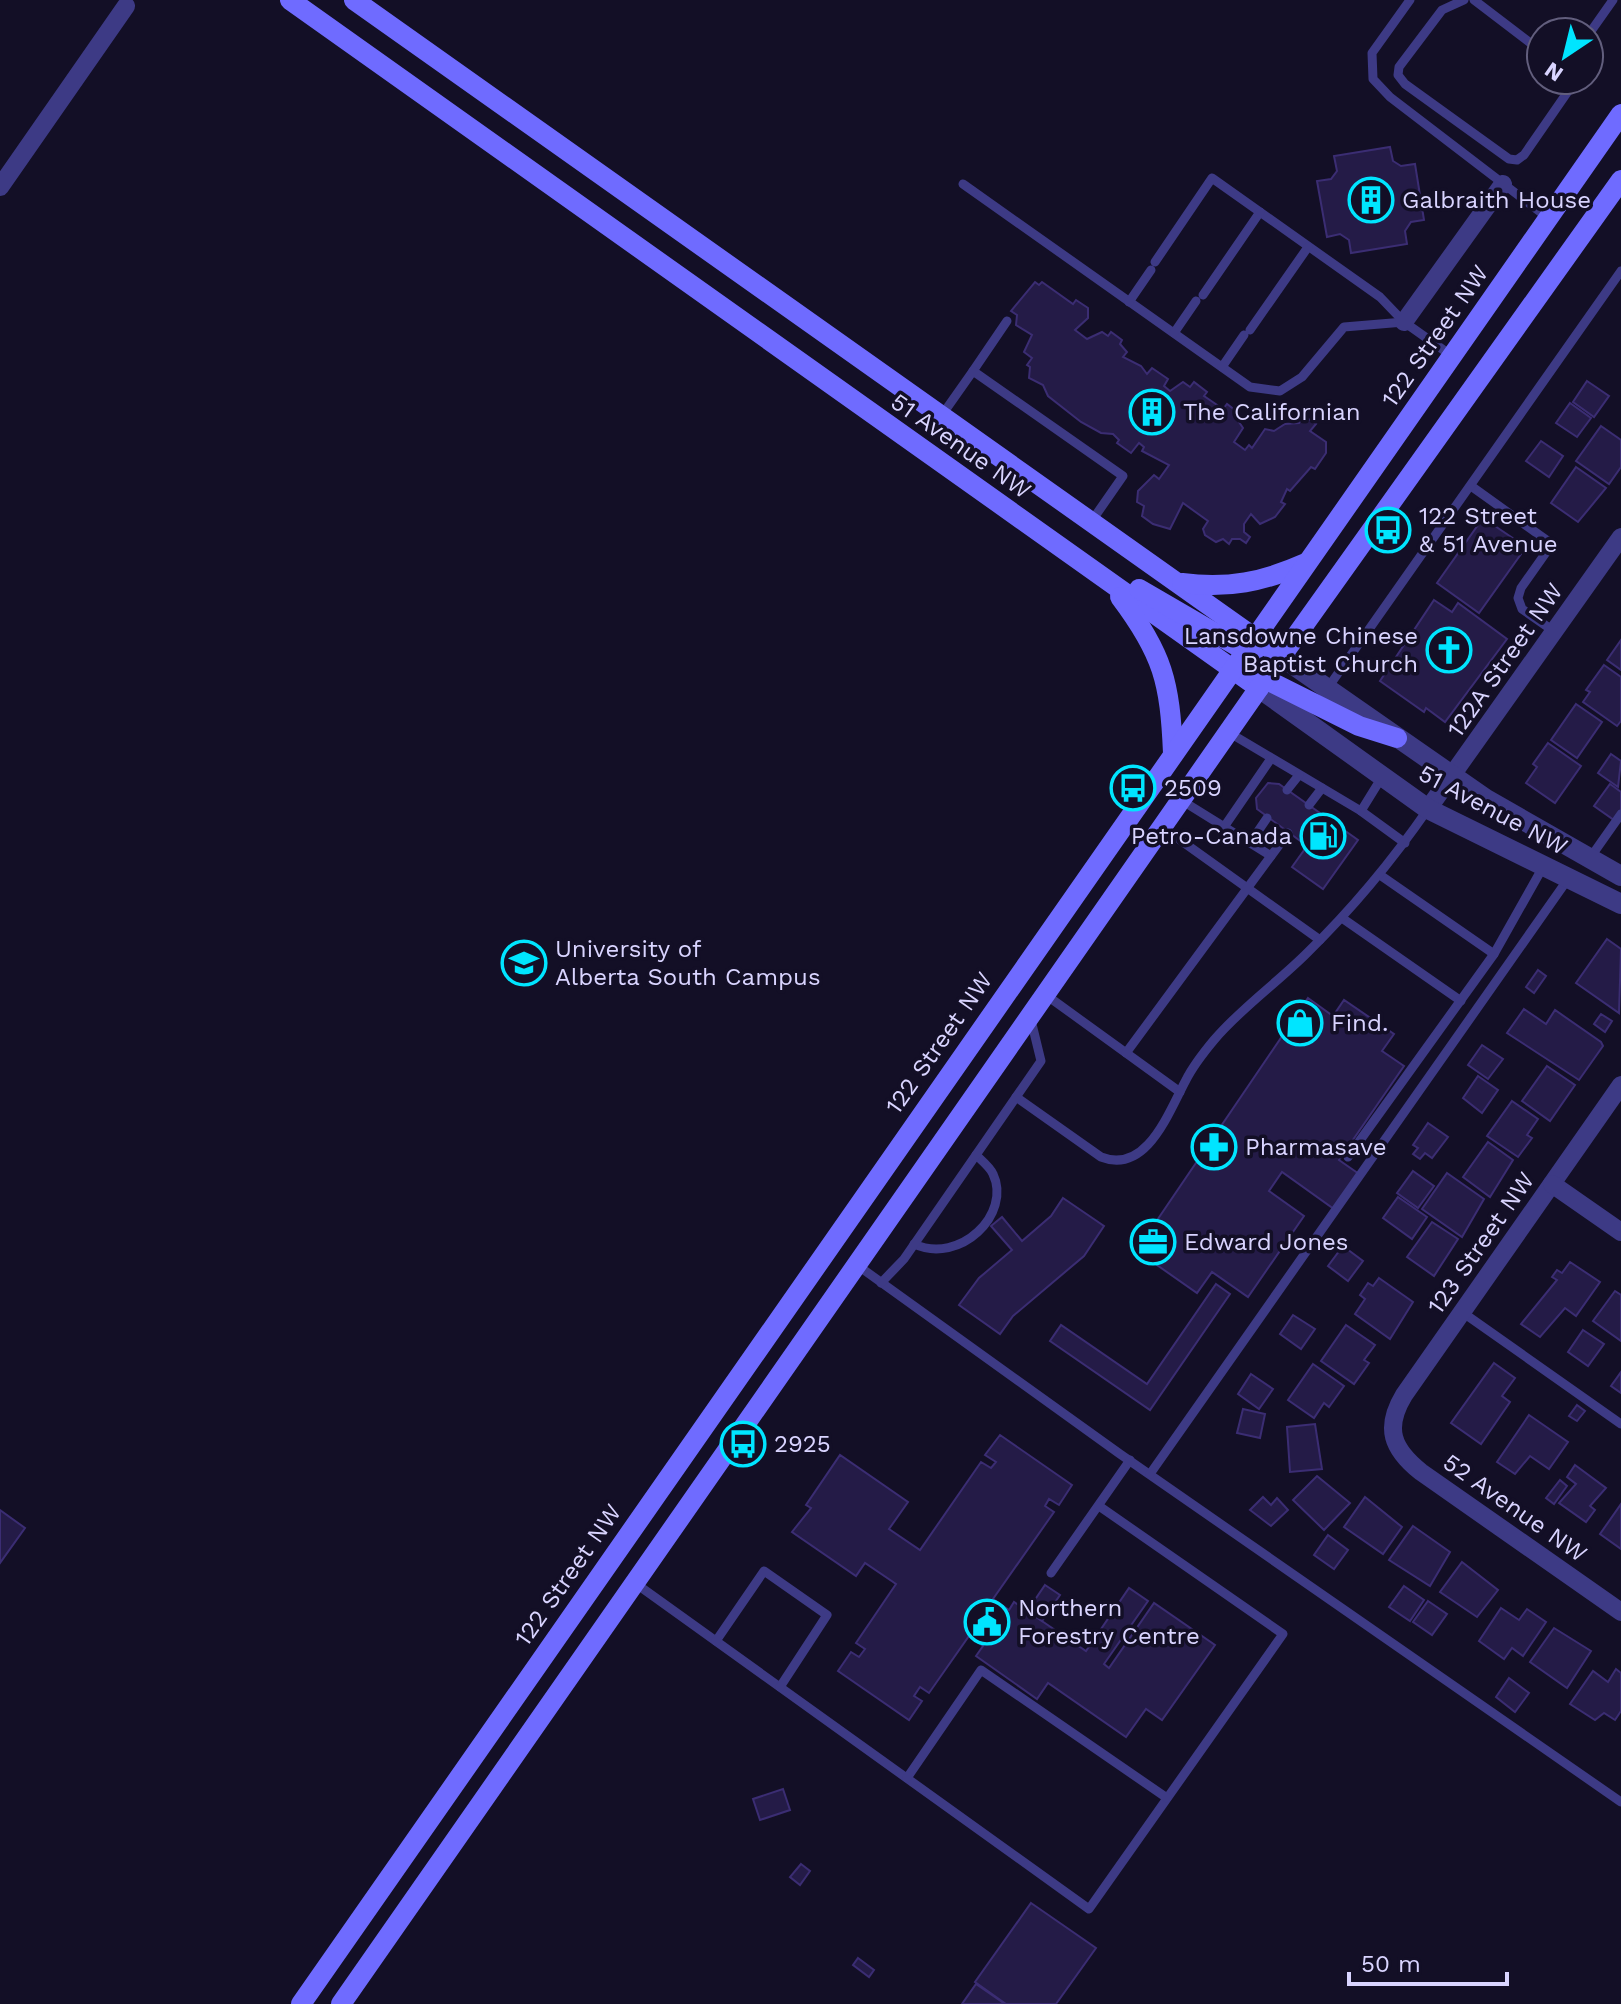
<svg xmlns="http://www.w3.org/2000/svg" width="1621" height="2004" font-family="'Work Sans',sans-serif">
<rect width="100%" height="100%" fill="#130f26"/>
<g fill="#241b47" stroke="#3b2d73" stroke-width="2">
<path d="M1390,147l3,14 8,5 14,-2 9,56 -13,2 -6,9 2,13 -56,9 -2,-13 -9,-6 -13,3 -10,-56 14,-2 6,-8 -3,-15z"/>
<path d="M1035,282l4,3 3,-3 31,22 3,-4 12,8v10l-13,12 12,9 15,-7 6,4 3,-4 11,8 -2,4 7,8 -4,5 18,9 6,8 5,-6 16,11 -4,7 6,5 13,-9 7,5 4,-5 13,10 -3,4 19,13 4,-5 13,10 -3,5 6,9 -9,14 11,8 4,-5 3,3 13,-19 9,2 11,-7 14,-1 5,-7 12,8 -6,7 16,11v11l-11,16 -4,-2 -21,24 -3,-2 -6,13 4,2 -10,13 -15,7 -9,-10 -7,10v8l6,5 -4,6 -6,-4h-8l-3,5 -6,-5 -7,3 -11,-7 -2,-6 5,-8 -25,-18 -13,26 -17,-5 -11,-8 2,-10 -7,-4 1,-11 16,-16 5,4 10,-14 -27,-14 2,-4 -5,-4 -8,10 -14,-10 2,-3 -6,-6 -12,-1 -20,-11 -33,-26 -5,-11 -14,-7 1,-11 -3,-2 5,-7 -8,-6 8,-17 -16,-10 1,-10 -6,-4z"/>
<path d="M1587,381l22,15 -15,21 -21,-15z"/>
<path d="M1570,403l21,15 -14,19 -21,-14z"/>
<path d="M1601,426l20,14v27l-12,17 -33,-23z"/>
<path d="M1541,441l22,15 -14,21 -23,-16z"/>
<path d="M1576,467l30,21 -28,34 -27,-19z"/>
<path d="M1483,518l43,29 -47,66 -42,-30z"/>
<path d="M1434,600l18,12 6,-9 49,36 -62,83 -19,-14 -2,4 -44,-31z"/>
<path d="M1621,640v30l-14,-10z"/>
<path d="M1604,665l17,12v44l-4,5 -34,-24 7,-10 -4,-2z"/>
<path d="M1576,704l26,18 -25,36 -26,-18z"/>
<path d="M1548,743l33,23 -26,37 -29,-20 11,-16 -4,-3z"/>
<path d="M1611,754l10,7 -3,26 -20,-14z"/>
<path d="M1268,783l11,1 79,56 -35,49 -31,-22 15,-21 -50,-37 -1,-11z"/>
<path d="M1610,784l11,8v18l-7,10 -20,-14z"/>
<path d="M1607,939l14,10 -2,64 -43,-30z"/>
<path d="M1538,970l8,6 -12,17 -8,-6z"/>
<path d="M1308,998l25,18 11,-16 50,34 -12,17 22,15 -65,94 20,14 -25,35 -52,-37 -13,19 35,25 -56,81 -36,-25 -15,21 -53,-37 8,-13 -7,-5z"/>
<path d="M1524,1009l22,15 9,-14 46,32 2,4 -24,34 -72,-47z"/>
<path d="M1601,1014l11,7 -7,11 -11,-8z"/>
<path d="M1482,1045l21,14 -15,20 -20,-14z"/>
<path d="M1547,1066l28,19 -25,36 -28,-20z"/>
<path d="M1478,1076l20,14 -16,23 -19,-15z"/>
<path d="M1512,1101l26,18 -11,16 5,3 -14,19 -31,-21z"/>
<path d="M1428,1123l20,14 -16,21 -7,-5 -5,6 -7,-5 5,-6 -5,-3z"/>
<path d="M1488,1142l25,18 -23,37 -27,-20z"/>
<path d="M1413,1171l21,15 -16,22 -21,-15z"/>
<path d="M1447,1173l37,26 -22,38 -40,-28z"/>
<path d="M1398,1197l29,20 -15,22 -29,-21z"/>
<path d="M1063,1198l41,28 -20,30 -71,60 -13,18 -41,-29 20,-27 33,-28 -21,-24 11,-9 20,24 29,-25z"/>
<path d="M1432,1222l26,17 -24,37 -27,-19z"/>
<path d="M1343,1246l20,15 -15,20 -20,-15z"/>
<path d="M1570,1262l30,20 -24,34 -11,-8 -25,29 -19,-13 36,-44 -5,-3 5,-7 5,3z"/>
<path d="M1379,1278l34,24 -23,37 -35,-25 10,-15 -5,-4 8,-12 5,3z"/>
<path d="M1216,1284l14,10 -80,116 -100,-69 11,-16 86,59z"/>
<path d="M1615,1291l6,4v46l-28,-20z"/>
<path d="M1293,1315l22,14 -14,20 -21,-15z"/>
<path d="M1346,1325l29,20 -11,15 5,3 -15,21 -33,-23z"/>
<path d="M1583,1330l21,14 -16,22 -20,-14z"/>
<path d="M1494,1363l21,15 -13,18 8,6 -29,42 -30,-21z"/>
<path d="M1313,1364l31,22 -15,21 -5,-4 -10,15 -26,-18z"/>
<path d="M1621,1372v21l-10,-7z"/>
<path d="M1251,1374l22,15 -14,20 -21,-15z"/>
<path d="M1577,1405l8,6 -8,10 -8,-5z"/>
<path d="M1243,1409l22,5 -5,24 -23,-5z"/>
<path d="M1529,1415l39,27 -19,27 -19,-13 -15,18 -18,-12z"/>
<path d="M1315,1424l7,45 -32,3 -3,-45z"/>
<path d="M1000,1435l72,50 -13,20 -10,-6 -4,7 9,6 -61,87 16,11 5,-8 72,49 43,-63 19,13 -44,63 5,4 45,-65 61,42 -53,75 -16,-11 -20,28 -78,-54 -11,16 -61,-43 7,-10 -14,-10 -40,57 -9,-6 -6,9 8,5 -13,19 -71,-49 13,-19 8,5 6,-8 -9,-6 40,-59 -31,-21 -9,13 -64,-44 19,-24 -5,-3 34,-50 68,47 -19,27 31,21 61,-88 10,6 5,-6 -11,-7z"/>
<path d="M1575,1465l31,23 -16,18 5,4 -9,12 -27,-19 17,-19 -9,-7z"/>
<path d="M1317,1476l33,27 -26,27 -31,-30z"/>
<path d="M1560,1480l7,6 -13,18 -8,-6z"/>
<path d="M1263,1497l8,8 6,-7 11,12 -17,16 -21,-16z"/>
<path d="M1365,1497l37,30 -19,27 -39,-27z"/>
<path d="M1621,1504v45l-21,-15z"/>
<path d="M0,1510l25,18 -25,35z"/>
<path d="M1413,1526l37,26 -20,34 -41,-26z"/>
<path d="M1328,1535l20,15 -14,19 -20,-14z"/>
<path d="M1462,1562l36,28 -21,27 -37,-25z"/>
<path d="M1045,1585l15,10 -18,26 -14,-11z"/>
<path d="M1404,1586l20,14 -14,21 -21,-14z"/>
<path d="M1428,1601l19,13 -15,21 -19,-13z"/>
<path d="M1501,1608l18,12 8,-11 19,13 -23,34 -11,-8 -8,11 -25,-18z"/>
<path d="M1554,1628l37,23 -24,37 -37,-26z"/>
<path d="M1616,1669l5,4v38l-6,9 -11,-7 -9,7 -25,-16 23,-33 15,11z"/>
<path d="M1509,1678l20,15 -14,19 -19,-15z"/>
<path d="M783,1789l7,21 -30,10 -7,-21z"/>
<path d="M801,1864l9,7 -10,14 -10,-8z"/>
<path d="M1031,1903l65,45 -40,56h-50l-31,-22z"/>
<path d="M858,1958l16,12 -5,7 -16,-12z"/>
<path d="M976,1984l29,20h-43z"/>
</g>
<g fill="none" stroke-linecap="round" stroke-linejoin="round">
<g stroke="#3d3a85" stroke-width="9">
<path d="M1410,0l-38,53 1,26 17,18 158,121"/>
<path d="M1464,0l-22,10 -43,57 -1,8 7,9 104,75 8,1 7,-5 47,-68v-7"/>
<path d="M1474,0l67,51"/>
<path d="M1589,34l24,-34"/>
<path d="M963,184l287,203 30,4 22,-14 42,-50 60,-5"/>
<path d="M1155,262l57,-84 168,119 24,25 48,34"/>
<path d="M1203,295l57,-83"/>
<path d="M1129,302l22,-32"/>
<path d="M1250,330l58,-83"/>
<path d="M1174,333l22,-32"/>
<path d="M1222,367l22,-32"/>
<path d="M973,371l34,-50"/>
<path d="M942,415l31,-44 150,105 -32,46"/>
<path d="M1471,486l81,58 -31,44 -3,10 4,11 33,23"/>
<path d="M1327,689l294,-418"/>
<path d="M1228,732l133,79"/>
<path d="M1382,777l-21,34 44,32"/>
<path d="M1287,790l12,-15"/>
<path d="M1181,800l90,56 17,-23"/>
<path d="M1309,805l13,-17"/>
<path d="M1162,827l158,113"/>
<path d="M1224,827l46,-67"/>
<path d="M1250,843l17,-25"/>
<path d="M1590,858l31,-44"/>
<path d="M1380,875l114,79"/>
<path d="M1342,918l119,83"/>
<path d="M1046,995l134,97"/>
<path d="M1126,1053l145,-197"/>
<path d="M1016,1097l85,60c46,18 68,-46 85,-77 7,-14 18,-28 28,-40 27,-32 63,-57 93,-87 45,-44 85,-92 121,-144"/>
<path d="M1348,1157l146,-203 49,-87"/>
<path d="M914,1244c46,21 98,-30 79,-70 -3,-7 -12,-14 -17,-19"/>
<path d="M857,1265l263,189 501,348"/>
<path d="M881,1283l23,-24 137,-198 -10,-41"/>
<path d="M1462,1312l159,112"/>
<path d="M1150,1474l418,-595"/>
<path d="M1051,1573l79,-113"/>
<path d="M635,1583l454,326 194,-275 -184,-128"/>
<path d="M716,1641l48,-70 63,44 -47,72"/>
<path d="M907,1778l74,-108 186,128"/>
</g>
<g stroke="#3d3a85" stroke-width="18">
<path d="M0,187l126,-181"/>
<path d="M1404,322l99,-138"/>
<path d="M1428,809l193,-272"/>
<path d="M1621,1085l-217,310c-20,33 -12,54 17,77l200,140"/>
<path d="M1552,1184l69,48"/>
</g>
<g stroke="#3d3a85" stroke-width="20">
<path d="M1282,657l204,142 135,77"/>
<path d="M1259,688l169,121 193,95"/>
</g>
<g stroke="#6f6bff" stroke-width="20">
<path d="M290,0l969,688"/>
<path d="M354,0l928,657"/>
<path d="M1182,583c46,6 81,-1 124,-20"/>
<path d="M1139,589l105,61 10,2"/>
<path d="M1120,597c43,57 50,85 53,156"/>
<path d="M1255,674l104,52 38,12"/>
<path d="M301,2004l1320,-1890"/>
<path d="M341,2004l918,-1316 362,-508"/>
</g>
</g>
<defs>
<g id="building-ring" transform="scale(2.3)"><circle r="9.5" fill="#130f26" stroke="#00e5ff" stroke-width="1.5"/><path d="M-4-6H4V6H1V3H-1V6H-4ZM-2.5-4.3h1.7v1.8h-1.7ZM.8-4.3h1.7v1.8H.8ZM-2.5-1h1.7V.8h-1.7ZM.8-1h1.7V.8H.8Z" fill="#00e5ff"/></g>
<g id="bus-ring" transform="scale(2.3)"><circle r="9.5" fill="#130f26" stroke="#00e5ff" stroke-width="1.5"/><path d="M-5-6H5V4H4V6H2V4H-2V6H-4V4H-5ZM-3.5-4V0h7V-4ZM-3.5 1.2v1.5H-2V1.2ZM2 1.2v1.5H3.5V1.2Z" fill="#00e5ff"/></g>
<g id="church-ring" transform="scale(2.3)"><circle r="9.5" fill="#130f26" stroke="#00e5ff" stroke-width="1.5"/><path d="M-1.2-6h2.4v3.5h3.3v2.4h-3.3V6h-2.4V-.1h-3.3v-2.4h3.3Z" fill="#00e5ff"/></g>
<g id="fuel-ring" transform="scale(2.3)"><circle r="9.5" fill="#130f26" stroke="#00e5ff" stroke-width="1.5"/><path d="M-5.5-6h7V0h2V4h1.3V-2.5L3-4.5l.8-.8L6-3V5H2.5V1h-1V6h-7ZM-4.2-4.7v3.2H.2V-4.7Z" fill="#00e5ff"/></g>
<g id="university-ring" transform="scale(2.3)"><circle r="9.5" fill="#130f26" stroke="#00e5ff" stroke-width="1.5"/><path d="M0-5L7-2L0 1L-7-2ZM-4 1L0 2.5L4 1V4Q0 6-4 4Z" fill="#00e5ff"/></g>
<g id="shop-ring" transform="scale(2.3)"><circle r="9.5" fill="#130f26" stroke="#00e5ff" stroke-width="1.5"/><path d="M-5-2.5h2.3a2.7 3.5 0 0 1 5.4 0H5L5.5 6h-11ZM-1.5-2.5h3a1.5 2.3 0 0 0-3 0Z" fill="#00e5ff"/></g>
<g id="pharmacy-ring" transform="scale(2.3)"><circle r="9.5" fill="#130f26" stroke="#00e5ff" stroke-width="1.5"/><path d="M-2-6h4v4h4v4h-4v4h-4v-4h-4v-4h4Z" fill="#00e5ff"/></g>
<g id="office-ring" transform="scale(2.3)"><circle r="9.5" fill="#130f26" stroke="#00e5ff" stroke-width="1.5"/><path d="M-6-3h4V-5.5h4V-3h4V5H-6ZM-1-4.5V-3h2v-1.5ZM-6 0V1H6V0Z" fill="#00e5ff"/></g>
<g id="civic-ring" transform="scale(2.3)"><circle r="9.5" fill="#130f26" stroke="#00e5ff" stroke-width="1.5"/><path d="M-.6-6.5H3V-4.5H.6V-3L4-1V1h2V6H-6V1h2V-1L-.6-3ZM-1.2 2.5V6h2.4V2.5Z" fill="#00e5ff"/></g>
</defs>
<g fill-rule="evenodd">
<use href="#building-ring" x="1371" y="200"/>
<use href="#building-ring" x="1152" y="412"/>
<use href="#bus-ring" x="1388" y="530"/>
<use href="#church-ring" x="1449" y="650"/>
<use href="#bus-ring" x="1133" y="788"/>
<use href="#fuel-ring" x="1323" y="836"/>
<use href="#university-ring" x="524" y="963"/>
<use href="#shop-ring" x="1300" y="1023"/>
<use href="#pharmacy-ring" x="1214" y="1147"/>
<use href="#office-ring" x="1153" y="1242"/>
<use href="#bus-ring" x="743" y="1444"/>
<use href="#civic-ring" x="987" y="1622"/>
</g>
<g text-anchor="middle" stroke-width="7" stroke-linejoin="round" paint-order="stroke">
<g font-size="24" fill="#d9d4ff" stroke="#130f26" text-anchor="start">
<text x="1402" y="208">Galbraith House</text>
<text x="1183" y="420">The Californian</text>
<text x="1419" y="524">122 Street<tspan x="1419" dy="28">&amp; 51 Avenue</tspan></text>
<text x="1418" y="644" text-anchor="end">Lansdowne Chinese<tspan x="1418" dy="28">Baptist Church</tspan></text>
<text x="1164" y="796">2509</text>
<text x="1292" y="844" text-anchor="end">Petro-Canada</text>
<text x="555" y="957">University of<tspan x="555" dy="28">Alberta South Campus</tspan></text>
<text x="1331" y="1031">Find.</text>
<text x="1245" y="1155">Pharmasave</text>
<text x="1184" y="1250">Edward Jones</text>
<text x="774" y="1452">2925</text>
<text x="1018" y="1616">Northern<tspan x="1018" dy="28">Forestry Centre</tspan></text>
</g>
<g font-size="24" fill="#d9d4ff" stroke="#130f26">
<text transform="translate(1435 336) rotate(-55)" y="8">122 Street NW</text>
<text transform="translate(961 446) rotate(35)" y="8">51 Avenue NW</text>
<text transform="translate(1505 660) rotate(-55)" y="8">122A Street NW</text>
<text transform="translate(1493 810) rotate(28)" y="8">51 Avenue NW</text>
<text transform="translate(939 1043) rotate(-55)" y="8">122 Street NW</text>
<text transform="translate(1481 1243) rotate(-55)" y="8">123 Street NW</text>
<text transform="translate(1515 1508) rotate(35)" y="8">52 Avenue NW</text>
<text transform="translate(568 1575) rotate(-55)" y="8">122 Street NW</text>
</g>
</g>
<g transform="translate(1565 56) rotate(215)"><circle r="38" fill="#130f26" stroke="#625e7d" stroke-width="2"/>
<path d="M0-6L14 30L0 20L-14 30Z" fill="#00e5ff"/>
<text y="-12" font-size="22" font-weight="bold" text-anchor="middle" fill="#d9d4ff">N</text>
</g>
<path d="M1349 1972v12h158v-12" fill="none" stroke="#d9d4ff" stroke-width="4"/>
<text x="1361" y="1972" font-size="24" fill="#d9d4ff" stroke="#130f26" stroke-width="6" paint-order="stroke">50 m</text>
</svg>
